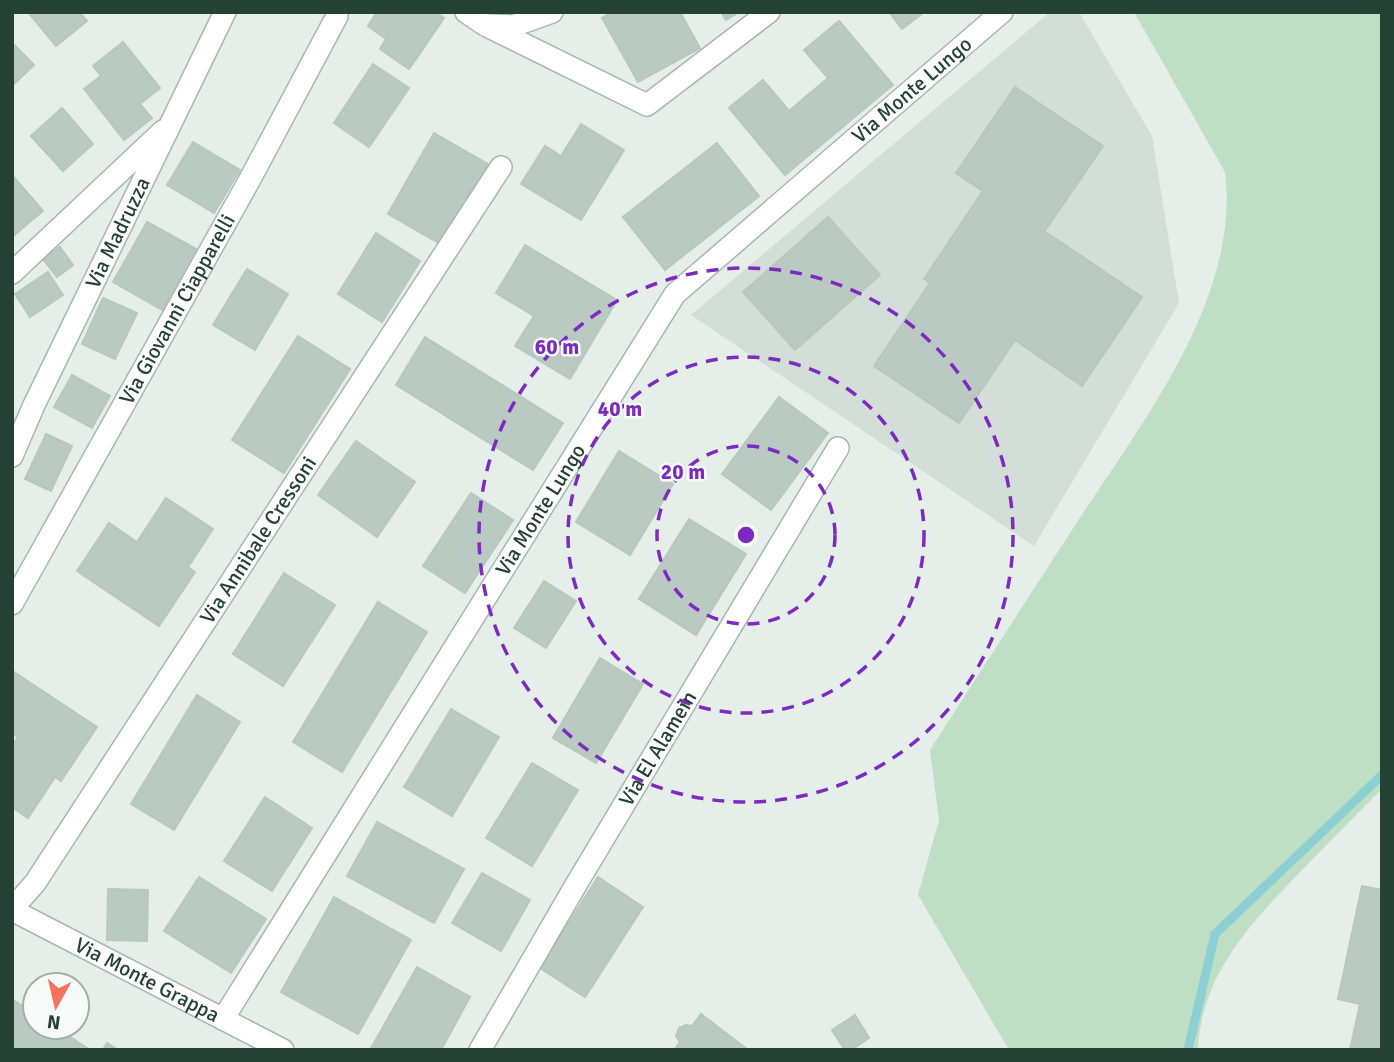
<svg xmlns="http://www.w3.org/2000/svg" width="1394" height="1062" font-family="Signika,sans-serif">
<rect width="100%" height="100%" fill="#e5eee9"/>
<path fill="#d3ded8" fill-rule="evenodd" d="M1050,12h29l73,124 27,167 -145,243 -343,-231zM1015,87l87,60 -58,85 38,153 -67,-45 -56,83 -85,-57 56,-83 -6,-5 59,-87 -26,-19zM827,218l53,57 -85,75 -52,-58z"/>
<path fill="#bedfc4" d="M1134,12h248v777c-26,26 -53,53 -79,80 -50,52 -102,104 -105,181h-189l-91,-155 21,-75 -9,-70c48,-75 96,-149 144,-223 65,-101 167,-227 151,-355z"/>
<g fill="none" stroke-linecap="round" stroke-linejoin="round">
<path stroke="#8dd0d3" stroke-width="9" d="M1188,1050l27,-116 167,-159"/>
</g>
<g fill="#bac9c2" stroke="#b7c8bf" stroke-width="2">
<path d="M28,12h51l8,9 -31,25z"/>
<path d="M377,12h58l9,6 -35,51 -29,-20 6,-10 -18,-13z"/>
<path d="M613,12h67l20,36 -62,34 -36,-64z"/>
<path d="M721,12h18l-13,8z"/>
<path d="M889,12h35l-22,17z"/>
<path d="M839,21l54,64 -108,90 -56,-67 34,-28 26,31 39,-33 -24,-28z"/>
<path d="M123,42l37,46 -20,16 12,14 -28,22 -40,-51 17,-13 -8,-10z"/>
<path d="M12,43l22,22 -22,21z"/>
<path d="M373,64l36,24 -40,59 -35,-24z"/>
<path d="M1015,87l88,59 -59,86 -88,-59z"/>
<path d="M62,108l31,36 -30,27 -32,-35z"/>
<path d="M581,124l43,26 -43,70 -60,-36 24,-38 16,10z"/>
<path d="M434,133l54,31 -46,81 -54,-31z"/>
<path d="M193,142l47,28 -26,43 -47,-28z"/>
<path d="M717,143l42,53 -94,74 -42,-53z"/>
<path d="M12,175l31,36 -31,26z"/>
<path d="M983,191l41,27 -59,89 -41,-28z"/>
<path d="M828,217l52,58 -85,75 -52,-58z"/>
<path d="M1024,218l38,25 -60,88 -37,-24z"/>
<path d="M147,222l49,27 -34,61 -49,-28z"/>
<path d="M376,233l44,28 -38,61 -44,-28z"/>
<path d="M1062,243l80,54 -60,89 -80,-55z"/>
<path d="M525,245l92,55 -47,79 -55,-33 19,-30 -38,-23z"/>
<path d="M60,247l13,18 -16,12 -14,-18z"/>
<path d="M247,269l41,25 -33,56 -42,-25z"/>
<path d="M48,272l15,23 -33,22 -15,-23z"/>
<path d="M930,283l85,57 -56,83 -85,-57z"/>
<path d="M103,298l34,15 -22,46 -33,-15z"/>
<path d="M298,336l52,33 -66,104 -52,-33z"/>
<path d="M425,337l138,86 -30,47 -137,-85z"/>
<path d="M72,375l38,21 -18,32 -38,-21z"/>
<path d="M779,397l49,36 -57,77 -49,-36z"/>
<path d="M46,434l26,12 -21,45 -26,-12z"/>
<path d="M356,441l59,41 -38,55 -59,-42z"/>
<path d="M619,451l54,33 -43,71 -54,-33z"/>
<path d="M471,493l42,27 -48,73 -42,-27z"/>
<path d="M166,498l47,31 -25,38 7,5 -36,54 -82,-55 32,-48 28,19z"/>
<path d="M689,519l57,35 -50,81 -57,-36z"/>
<path d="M284,573l51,32 -52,81 -50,-32z"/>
<path d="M544,581l32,20 -30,47 -32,-20z"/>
<path d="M378,602l49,30 -85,140 -49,-30z"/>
<path d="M600,658l43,26 -47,79 -43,-25z"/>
<path d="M14,672l83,55 -36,54 -6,-4 -27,41 -16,-11v-62l6,-8 -6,-4z"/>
<path d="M197,695l43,27 -66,108 -43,-26z"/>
<path d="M451,709l48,28 -47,79 -48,-29z"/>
<path d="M532,763l46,27 -46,76 -46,-28z"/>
<path d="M265,797l47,31 -40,63 -48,-30z"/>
<path d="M377,822l87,47 -30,54 -87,-47z"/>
<path d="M482,873l48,27 -29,51 -49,-28z"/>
<path d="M199,877l67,42 -35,54 -67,-42z"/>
<path d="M598,877l45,30 -58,90 -45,-29z"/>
<path d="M1362,886l20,4v160h-32l10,-46 -22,-5z"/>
<path d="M108,889l40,1 -1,51 -40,-1z"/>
<path d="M334,897l77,43 -53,94 -77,-42z"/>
<path d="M417,967l53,30 -29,53h-71z"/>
<path d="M12,999l23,15v13h20l35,23h-78z"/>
<path d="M701,1014l47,36h-74l6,-8 -4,-6 3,-8 7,-3 6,1z"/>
<path d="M855,1015l14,23 -18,12h-6l-13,-20z"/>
<path d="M107,1043l11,7h-15z"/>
</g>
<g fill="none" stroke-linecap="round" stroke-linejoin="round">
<g stroke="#a7b7b0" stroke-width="24">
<g id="minor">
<path d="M466,12l19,13 162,80 122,-93"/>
<path d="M490,25l23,1 39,-14"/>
<path d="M12,273l151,-142"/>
<path id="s1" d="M12,456l22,-51 191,-393"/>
<path id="s2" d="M12,604l237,-423 88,-165v-4"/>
<path id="s3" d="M12,909l23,-26 466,-716"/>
<path id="s4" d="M12,910l271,140"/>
<path id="s5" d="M223,1019l452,-725 327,-282"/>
<path id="s6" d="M480,1050l97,-167 261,-435"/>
</g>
</g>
<use href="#minor" stroke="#fff" stroke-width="21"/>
</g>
<g fill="none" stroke="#7b2cbf" stroke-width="3.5" stroke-dasharray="12 9">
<circle cx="746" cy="535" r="89"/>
<circle cx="746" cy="535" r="178"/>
<circle cx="746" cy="535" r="267"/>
</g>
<g text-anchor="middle" stroke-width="5" stroke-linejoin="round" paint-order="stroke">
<g font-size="21" fill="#244136" stroke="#f6faf8">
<text dy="7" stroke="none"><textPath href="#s5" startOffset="1167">Via Monte Lungo</textPath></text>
<text dy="7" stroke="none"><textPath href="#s1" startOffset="247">Via Madruzza</textPath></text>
<text dy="7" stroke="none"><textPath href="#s2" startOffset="338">Via Giovanni Ciapparelli</textPath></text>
<text dy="7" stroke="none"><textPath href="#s5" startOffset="600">Via Monte Lungo</textPath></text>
<text dy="7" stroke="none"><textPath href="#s3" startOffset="444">Via Annibale Cressoni</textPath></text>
<text dy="7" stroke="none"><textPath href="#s6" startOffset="350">Via El Alamein</textPath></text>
<text dy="7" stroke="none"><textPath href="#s4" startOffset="152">Via Monte Grappa</textPath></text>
</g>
</g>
<circle cx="746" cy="535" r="10" fill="#7b2cbf" stroke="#f6faf8" stroke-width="3.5"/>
<g font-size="21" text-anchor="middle" font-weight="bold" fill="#7b2cbf" stroke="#f6faf8" stroke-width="5" stroke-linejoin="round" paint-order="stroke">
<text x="557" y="354">60 m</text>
<text x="620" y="416">40 m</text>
<text x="683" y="479">20 m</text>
</g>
<rect width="1394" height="1062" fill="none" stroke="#244136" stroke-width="28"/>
<g transform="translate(56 1006) rotate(188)"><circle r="33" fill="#f6faf8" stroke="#a2b0aa" stroke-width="2"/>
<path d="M0-5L12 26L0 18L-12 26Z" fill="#f3735f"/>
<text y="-10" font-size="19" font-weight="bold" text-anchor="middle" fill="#244136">N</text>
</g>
</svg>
